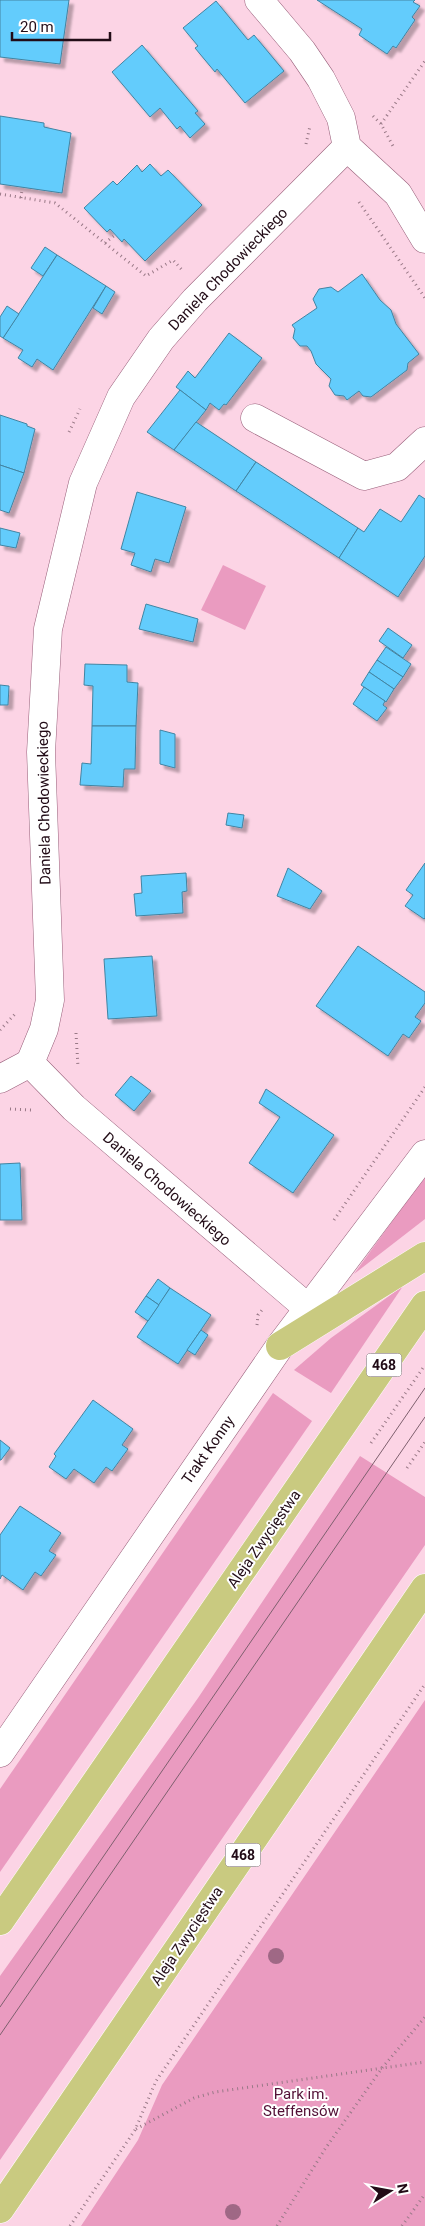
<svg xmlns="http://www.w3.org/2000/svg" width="425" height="2226" font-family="Roboto,sans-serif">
<defs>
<filter id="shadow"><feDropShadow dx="4.5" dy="4.5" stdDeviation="1" flood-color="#0004"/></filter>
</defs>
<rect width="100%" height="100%" fill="#fcd4e5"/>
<g fill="#ea9bc0">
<path d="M223,565l43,21 -21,44 -44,-20z"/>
<path d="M425,1176v43l-71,55z"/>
<path d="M403,1286l-72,107 -37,-23 37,-32z"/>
<path d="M273,1393l39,28 -312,451v-83z"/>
<path d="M360,1456l65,41v48l-425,615v-184l198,-278z"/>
<path d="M425,1700v526h-344l57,-86 24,-55z"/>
</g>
<g fill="#64ccfc" stroke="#4184a2" filter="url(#shadow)">
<path d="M0,0h69l-9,64 -60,-7z"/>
<path d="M317,0h98l-2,2 7,4 -8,11 3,3 -19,28 -3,-2 -6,8 -28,-19 3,-6z"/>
<path d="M216,1l32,39 6,-5 30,36 -39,32 -28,-34 -2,3 -20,-24 3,-2 -15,-18z"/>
<path d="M142,45l56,66 -3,2 10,11 -15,14 -10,-12 -3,3 -17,-21 -10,9 -38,-45z"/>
<path d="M0,116l44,7v4l27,6 -9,60 -62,-9z"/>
<path d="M150,164l11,12 7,-6 34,35 -57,56 -21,-22 -2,3 -12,-13 -3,3 -23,-24 29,-27 4,4 20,-20 5,7z"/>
<path d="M45,247l12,8 -14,21 -12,-8z"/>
<path d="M57,255l49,31 -53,84 -16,-11 -5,8 -14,-9 5,-8 -20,-12z"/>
<path d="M362,274l18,26 11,10 5,14 23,30 -11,9 -1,7 -36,27 -8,-1 -4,-5 -12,9 -3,-4 -9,-1 -6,-9 2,-7 -15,-15 -5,-13 -4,-5h-7l-7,-8 2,-9 -3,-4 25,-17 -4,-9 6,-10 12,-2 7,5z"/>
<path d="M106,286l9,6 -13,22 -9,-6z"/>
<path d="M7,306l12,8 -16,24 -3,-2v-19z"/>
<path d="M229,333l33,25 -36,47 -2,-1 -5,6 -9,-7 -4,7 -30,-23 12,-16 7,7z"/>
<path d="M180,390l26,20 -32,40 -27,-18z"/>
<path d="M0,415l27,9v2l8,3 -11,44 -24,-8z"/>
<path d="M196,422l60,40 -20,29 -62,-41z"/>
<path d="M256,462l102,66 -19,30 -103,-67z"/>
<path d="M0,465l24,8 -15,40 -9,-3z"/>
<path d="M137,492l49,15 -17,56 -14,-4 -4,13 -20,-7 4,-12 -14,-4z"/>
<path d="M419,495l6,4v57l-27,41 -59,-39 19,-30 6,4 16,-23 21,13z"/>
<path d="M0,528l20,5 -4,15 -16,-3z"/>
<path d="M146,604l52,15 -5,23 -54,-13z"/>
<path d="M388,628l24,17 -9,13 -24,-17z"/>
<path d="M386,647l25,17 -8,13 -26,-17z"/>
<path d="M377,660l26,17 -9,12 -25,-17z"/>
<path d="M85,664l42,1v17l11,1 -2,43h-44l1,-40 -9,-1z"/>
<path d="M369,672l25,17 -8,13 -25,-17z"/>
<path d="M0,685l9,1 -1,19h-8z"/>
<path d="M364,687l21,14 -2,4 4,3 -10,13 -24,-17z"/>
<path d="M92,726h44l-1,43h-11l-1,18 -43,-2 2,-22 9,1z"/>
<path d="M160,730l15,4v34l-15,-4z"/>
<path d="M228,813l16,2 -2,13 -16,-3z"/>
<path d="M425,863v55l-1,1 -19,-13 8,-11 -7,-5z"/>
<path d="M288,868l34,23 -12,18 -33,-13z"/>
<path d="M186,873l1,18 -5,1 1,21 -47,3 -2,-22 8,-1 -1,-17z"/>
<path d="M358,946l67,46v11l-10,14 6,4 -12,17 -6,-4 -15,22 -72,-50z"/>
<path d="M152,956l5,60 -49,3 -4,-60z"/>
<path d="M131,1076l20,15 -17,20 -19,-16z"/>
<path d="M266,1089l68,46 -41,58 -44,-30 31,-46 -21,-14z"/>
<path d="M20,1163l2,57h-22v-56z"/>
<path d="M158,1279l12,9 -11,17 -13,-9z"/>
<path d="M170,1288l41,27 -33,49 -41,-27z"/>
<path d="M146,1296l13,9 -11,16 -13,-9z"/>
<path d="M201,1330l7,5 -13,20 -8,-5z"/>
<path d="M93,1400l40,29 -11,16 6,4 -16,22 -6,-4 -12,16 -20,-14 -8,10 -17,-12 7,-11 -2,-2z"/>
<path d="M0,1440l10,8 -9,12h-1z"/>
<path d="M20,1506l41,27 -12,18 7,4 -15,21 -6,-4 -12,18 -21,-15 -2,4v-44z"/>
</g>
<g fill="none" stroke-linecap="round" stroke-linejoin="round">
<g stroke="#985f7a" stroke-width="29">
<g id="minor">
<path d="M259,0l43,51 19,28 20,39 6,29 51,47 27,45"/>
<path d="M255,418l109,58 33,-9 28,-26"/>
<path d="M0,1079l30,-16"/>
<path d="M309,1309l-235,-201 -44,-45 14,-34 6,-29 -9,-248 7,-123 35,-146 38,-86 40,-58 34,-39 152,-153"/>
<path d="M0,1753l280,-407 145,-192"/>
</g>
</g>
<g stroke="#fff" stroke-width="29">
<g id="major">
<path d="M280,1346l145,-90"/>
<path d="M0,1921l425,-616"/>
<path d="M0,2209l425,-621"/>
</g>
</g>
<g stroke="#997987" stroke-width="3" stroke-dasharray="1 4" stroke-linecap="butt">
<path d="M373,116l8,8 12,22"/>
<path d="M381,124l44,-63"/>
<path d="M306,144l4,-18"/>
<path d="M0,194l55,9 91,73 27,-16 9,10"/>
<path d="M21,198l1,-9"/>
<path d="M359,202l66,96"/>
<path d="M105,243l10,-8"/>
<path d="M69,432l11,-23"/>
<path d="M0,1030l15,-16"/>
<path d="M76,1033l2,34"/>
<path d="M10,1109l21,1"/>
<path d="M334,1220l91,-133"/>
<path d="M257,1325l1,-10 4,-5"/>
<path d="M371,1443l54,-78"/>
<path d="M407,1468l18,-26"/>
<path d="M136,2129l58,-31 21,-6 210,-30"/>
<path d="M70,2226l65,-96 21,-49 269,-397"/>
<path d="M277,2226l48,-77 57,-81 43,-51"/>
<path d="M402,2226l23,-32"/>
</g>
<use href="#minor" stroke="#fff" stroke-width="28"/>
<use href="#major" stroke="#c9ca80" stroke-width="28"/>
<g stroke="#7e606e" stroke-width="1">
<path d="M0,2007l425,-619"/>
<path d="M0,2035l425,-618"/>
</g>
</g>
<g fill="#9f6885">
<circle cx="276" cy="1956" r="8"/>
<circle cx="233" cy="2212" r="8"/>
</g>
<g text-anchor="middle" stroke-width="4" stroke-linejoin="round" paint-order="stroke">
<g fill="#fff" stroke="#64555d" stroke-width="1">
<rect x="366.5" y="1353.5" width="35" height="23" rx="4"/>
<rect x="225.5" y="1843.5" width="35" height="23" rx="4"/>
</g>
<g font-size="14" font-weight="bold" fill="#220c17">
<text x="384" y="1370">468</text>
<text x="243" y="1860">468</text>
</g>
<g font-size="15" fill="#220c17" stroke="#fff">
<text transform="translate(228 269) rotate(-46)" y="5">Daniela Chodowieckiego</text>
<text transform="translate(44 803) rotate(-91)" y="5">Daniela Chodowieckiego</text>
<text transform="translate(167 1189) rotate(41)" y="5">Daniela Chodowieckiego</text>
<text transform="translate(208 1450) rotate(-55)" y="5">Trakt Konny</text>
<text transform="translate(264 1539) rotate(-55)" y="5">Aleja Zwycięstwa</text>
<text transform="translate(187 1936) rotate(-56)" y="5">Aleja Zwycięstwa</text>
</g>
<g font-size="15" fill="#531036" stroke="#fff">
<text x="301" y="2099">Park im.<tspan x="301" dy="17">Steffensów</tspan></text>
</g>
</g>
<g transform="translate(390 2191) rotate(79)" stroke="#ffffff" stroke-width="4" paint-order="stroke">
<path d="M0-4L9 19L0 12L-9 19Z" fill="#220c17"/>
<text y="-8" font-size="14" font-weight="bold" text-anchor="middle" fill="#220c17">N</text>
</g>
<path d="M12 32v8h98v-8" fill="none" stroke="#220c17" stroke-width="2.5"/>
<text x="20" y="32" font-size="15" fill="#220c17" stroke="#ffffff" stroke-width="4" paint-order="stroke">20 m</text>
</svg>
